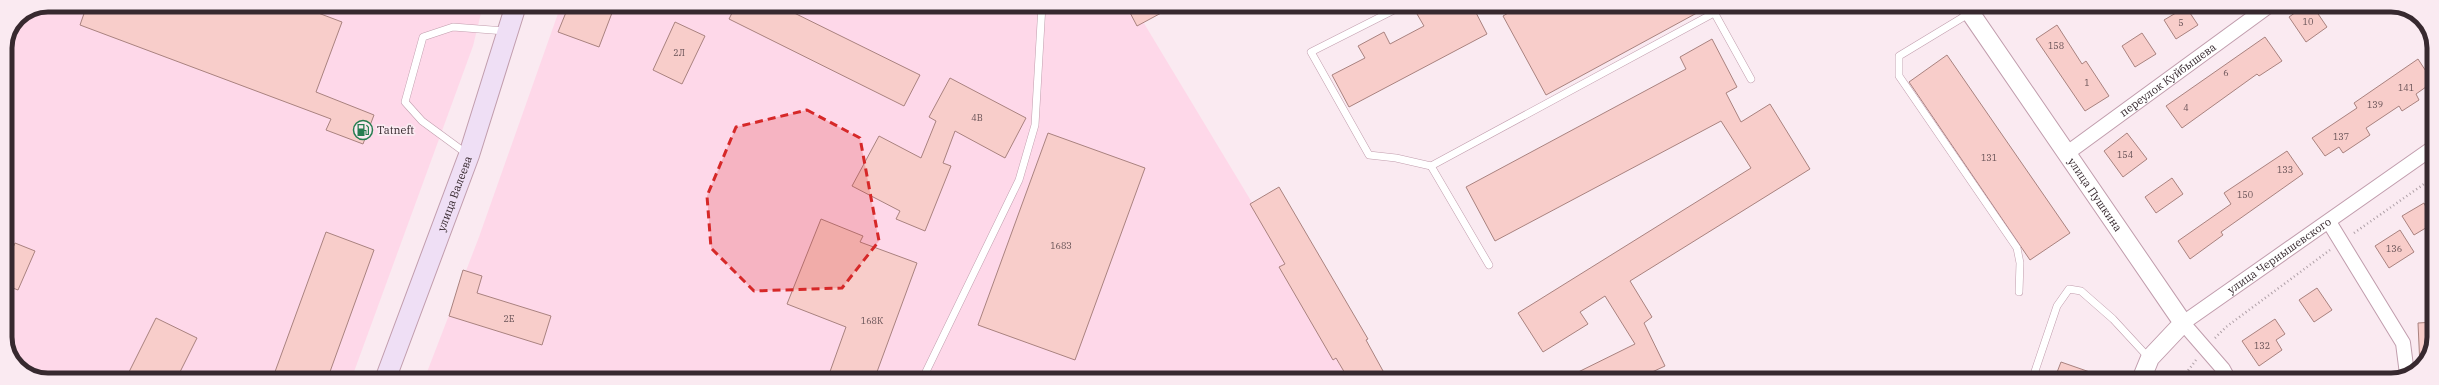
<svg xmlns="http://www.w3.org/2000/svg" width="2439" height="385" font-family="'IBM Plex Serif',serif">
<rect width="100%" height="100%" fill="#faeaf1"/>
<g fill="#fed8e9">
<path d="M48,5h435l-10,41 -122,334h-309l-25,-13 -12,-25v-294l13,-31z"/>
<path d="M561,5h572l226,375h-935l55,-143z"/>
</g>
<g fill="#f8cdca" stroke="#a9827f">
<path d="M87,5h210l45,17 -26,70 58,23 -11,29 -37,-14 5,-11 -251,-94z"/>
<path d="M569,5h46l-16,42 -41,-15z"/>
<path d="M736,5h42l142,70 -16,31 -175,-87z"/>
<path d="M1126,5h50l-39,21z"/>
<path d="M1435,5h37l15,29 -138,73 -17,-32 33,-17 -7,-12 26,-14 6,12 34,-18 -7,-12z"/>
<path d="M1522,5h183l1,3 -160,87 -43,-79z"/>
<path d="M2306,5h6l15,22 -21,15 -17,-25z"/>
<path d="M2186,7l12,18 -22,14 -12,-19z"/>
<path d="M675,22l30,14 -23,48 -29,-14z"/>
<path d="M2057,25l25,39 4,-3 23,35 -24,15 -49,-72z"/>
<path d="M2142,33l14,21 -21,13 -13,-21z"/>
<path d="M2265,37l17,24 -23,15 -2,-2 -75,54 -16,-22z"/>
<path d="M1712,39l25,48 -11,6 15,29 29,-18 40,65 -180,112 22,36 -8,6 21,43 -30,14h-73l73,-36 -30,-48 -25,16 8,12 -45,28 -25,-39 233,-145 -30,-47 -226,120 -29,-54 220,-118 -6,-12z"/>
<path d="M1947,55l123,178 -40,27 -121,-178z"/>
<path d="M2418,59l15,23 -17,12 3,6 -17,11 -3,-5 -33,22 4,7 -27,18 -4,-6 -14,9 -13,-18 45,-30 -3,-5z"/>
<path d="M950,78l76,40 -21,40 -50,-27 -12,32 8,3 -26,65 -29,-12 4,-8 -48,-25 27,-50 42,22 15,-37 -7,-4z"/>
<path d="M1048,133l97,35 -70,192 -97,-35z"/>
<path d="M2127,133l20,26 -24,18 -19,-26z"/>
<path d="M2287,151l16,23 -82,58 2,3 -33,24 -12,-18 53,-37 -7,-11z"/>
<path d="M2172,178l11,16 -27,19 -11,-16z"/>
<path d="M1279,187l89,152 -2,1 22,40h-39l-13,-22 -3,2 -54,-93 6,-3 -35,-60z"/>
<path d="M2424,203l10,20 -20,12 -12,-19z"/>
<path d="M821,219l42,17 -3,6 57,21 -43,117h-47l19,-53 -59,-23z"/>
<path d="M2400,230l14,22 -25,16 -14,-22z"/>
<path d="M326,232l48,18 -47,130h-55z"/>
<path d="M15,243l20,8 -17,39 -13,-5v-19z"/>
<path d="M463,270l19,6 -5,17 74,23 -9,29 -93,-29z"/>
<path d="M2317,288l15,22 -18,12 -15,-22z"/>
<path d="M156,318l41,20 -21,42h-51z"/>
<path d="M2275,319l10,15 -9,6 6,10 -23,16 -17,-25z"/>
<path d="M2434,322v21l-14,24 -2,-44z"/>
<path d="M2061,362l46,16v2h-53z"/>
</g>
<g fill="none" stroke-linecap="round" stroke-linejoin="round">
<g stroke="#c19dad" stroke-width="8">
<g id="service">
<path d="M1404,5l-93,47 58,103 27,3 35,8 58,99"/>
<path d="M1710,5l41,74"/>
<path d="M1970,13l-71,43v20l118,172 3,15 -1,29"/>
<path d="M467,154l-45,-33 -17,-19 18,-65 30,-10 52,4"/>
<path d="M1431,166l283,-153"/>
<path d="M922,380l97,-200 16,-55 7,-120"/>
<path d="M2032,380l25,-74 12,-17 12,2 32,28 36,39"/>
</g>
</g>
<g stroke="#c19dad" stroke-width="16">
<g id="minor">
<path id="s1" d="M2066,154l204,-149"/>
<path d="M2329,222l74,121 4,31"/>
<path id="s2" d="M2229,380l-6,-11 -40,-46 251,-176"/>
</g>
</g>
<g stroke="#c19dad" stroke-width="20">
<g id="tertiary">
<path id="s3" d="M1965,5l218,318 -33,35 -9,22"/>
</g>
</g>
<g stroke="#c19dad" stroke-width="22">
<g id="secondary">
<path id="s4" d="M385,380l84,-225 47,-150"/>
</g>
</g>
<g stroke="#afa0a7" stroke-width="2.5" stroke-dasharray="1 3" stroke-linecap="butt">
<path d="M2354,233l80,-56"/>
<path d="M2215,338l11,-11 104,-77"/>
<path d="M2181,380l15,-20"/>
</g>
<use href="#service" stroke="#fff" stroke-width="7"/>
<use href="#minor" stroke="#fff" stroke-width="14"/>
<use href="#tertiary" stroke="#fff" stroke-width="18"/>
<use href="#secondary" stroke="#efdff5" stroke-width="20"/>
</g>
<path fill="#d62828" fill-opacity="0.2" stroke="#d62828" stroke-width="3" stroke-dasharray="8 5" stroke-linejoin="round" d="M807,110l53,28 19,103 -37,47 -88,3 -43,-43 -4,-52 29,-69z"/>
<defs>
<g id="fuel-ring" transform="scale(1)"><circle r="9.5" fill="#faeaf1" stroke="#267d50" stroke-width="1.5"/><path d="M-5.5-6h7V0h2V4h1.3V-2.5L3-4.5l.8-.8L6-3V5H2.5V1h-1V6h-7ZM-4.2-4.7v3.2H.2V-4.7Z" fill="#267d50"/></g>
</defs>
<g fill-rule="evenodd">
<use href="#fuel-ring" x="363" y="130"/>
</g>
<g text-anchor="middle" stroke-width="3.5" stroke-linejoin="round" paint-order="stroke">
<g font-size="9" fill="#675256">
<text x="2308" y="25">10</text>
<text x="2181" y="26">5</text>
<text x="2056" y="49">158</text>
<text x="679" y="56">2Л</text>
<text x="2226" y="76">6</text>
<text x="2087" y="86">1</text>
<text x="2406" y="91">141</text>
<text x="2375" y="108">139</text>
<text x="2186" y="111">4</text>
<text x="977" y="121">4В</text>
<text x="2341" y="140">137</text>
<text x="2125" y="158">154</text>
<text x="1989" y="161">131</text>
<text x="2285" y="173">133</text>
<text x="2245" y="198">150</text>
<text x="1061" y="249">168З</text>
<text x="2394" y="252">136</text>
<text x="509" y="322">2Е</text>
<text x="872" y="324">168К</text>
<text x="2262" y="349">132</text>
</g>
<g font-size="11" fill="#37292f" stroke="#faeaf1">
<text dy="4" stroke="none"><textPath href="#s1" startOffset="126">переулок Куйбышева</textPath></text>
<text dy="4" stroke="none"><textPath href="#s4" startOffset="199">улица Валеева</textPath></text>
<text dy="4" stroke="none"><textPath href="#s3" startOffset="230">улица Пушкина</textPath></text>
<text dy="4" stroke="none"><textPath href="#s2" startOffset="191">улица Чернышевского</textPath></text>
</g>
<g font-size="11" fill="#37292f" stroke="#faeaf1" text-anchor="start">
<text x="377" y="134">Tatneft</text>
</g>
</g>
<path d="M0 0H2439V385H0ZM48 12H2391A36 36 0 0 1 2427 48V337A36 36 0 0 1 2391 373H48A36 36 0 0 1 12 337V48A36 36 0 0 1 48 12Z" fill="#faeaf1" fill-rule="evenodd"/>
<path fill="none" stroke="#37292f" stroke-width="5" d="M48 12H2391A36 36 0 0 1 2427 48V337A36 36 0 0 1 2391 373H48A36 36 0 0 1 12 337V48A36 36 0 0 1 48 12Z"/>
</svg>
